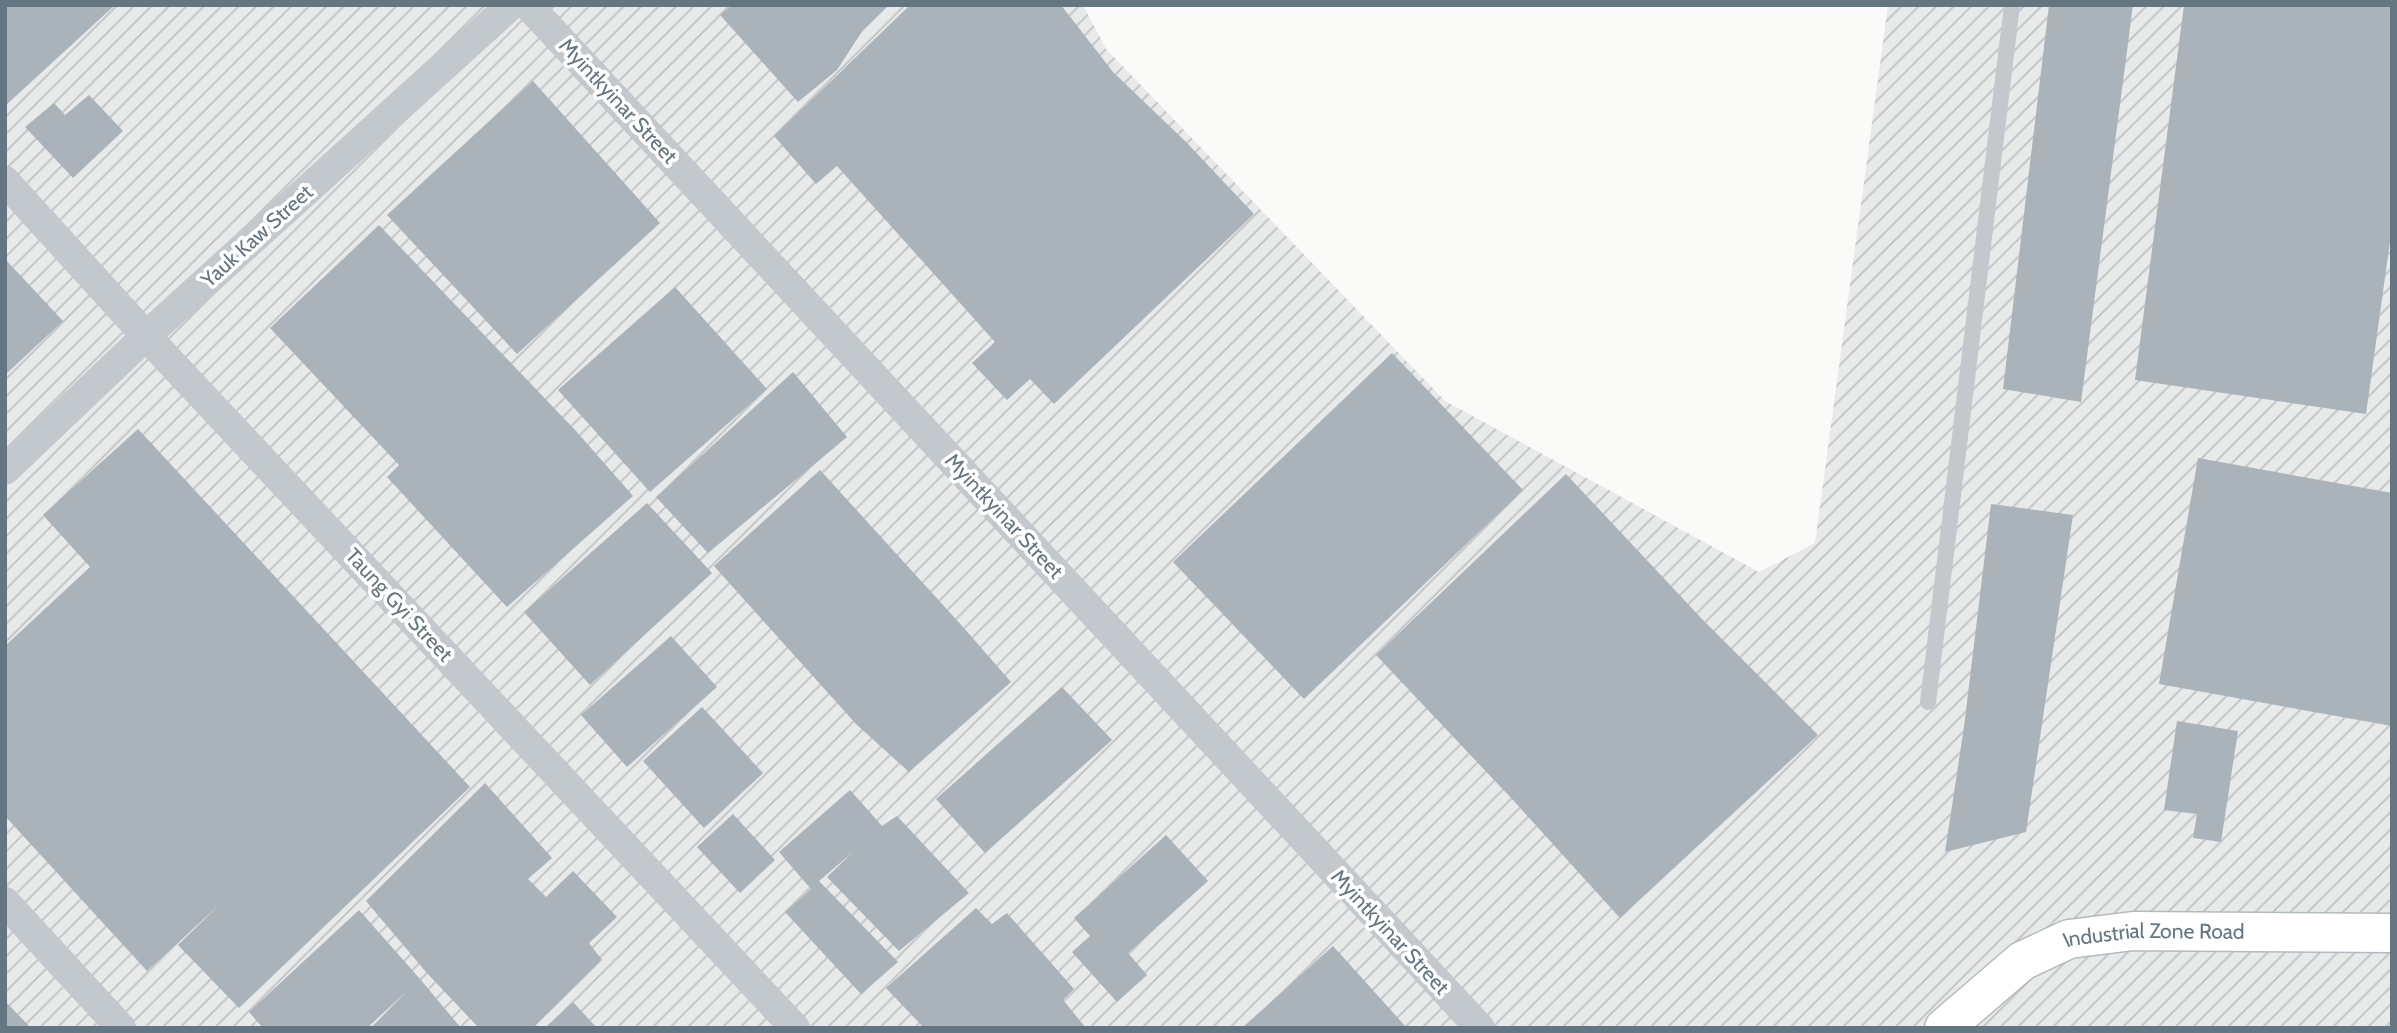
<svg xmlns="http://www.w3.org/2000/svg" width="2397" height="1033" font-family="Cabin,sans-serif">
<defs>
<pattern id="industrial-furrows" width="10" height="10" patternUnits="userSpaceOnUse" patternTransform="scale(1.75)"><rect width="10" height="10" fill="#e8e9e9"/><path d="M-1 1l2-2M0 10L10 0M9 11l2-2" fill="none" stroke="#c0c1c2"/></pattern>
</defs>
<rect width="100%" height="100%" fill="#fafaf8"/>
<path fill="url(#industrial-furrows)" d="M5,5h1078l23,44 339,352 314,171 56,-29 73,-538h504v1023h-2387z"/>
<g fill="#aab3b9">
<path d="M5,5h110l-110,101z"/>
<path d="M732,5h157l-26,25 -26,40 -39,32 -78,-87z"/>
<path d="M910,5h151l52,67 73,70 68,72 -200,190 -24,-25 -23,21 -35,-37 23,-21 -158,-176 -21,18 -42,-48z"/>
<path d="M2049,5h84l-52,397 -78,-13z"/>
<path d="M2184,5h208v222l-26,187 -231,-34z"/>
<path d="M533,81l127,142 -143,131 -130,-139z"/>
<path d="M89,95l34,36 -50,47 -48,-51 29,-24 11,12z"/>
<path d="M379,225l197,206 57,65 -126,111 -120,-130 12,-12 -129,-137z"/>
<path d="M5,259l58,62 -58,54z"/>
<path d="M675,287l92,102 -117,103 -92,-102z"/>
<path d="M1392,353l131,137 -219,209 -131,-137z"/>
<path d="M793,372l54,65 -139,116 -52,-56z"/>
<path d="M138,429l332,358 -231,221 -61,-63 41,-40 -72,66 -142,-155v-170l85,-79 -47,-52z"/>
<path d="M2198,458l194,35v233l-233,-42z"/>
<path d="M820,470l143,157 48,55 -102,90 -53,-48 -142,-158z"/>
<path d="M1566,474l136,145 116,116 -198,183 -108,-119 -136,-144z"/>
<path d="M647,503l65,70 -122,112 -66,-73z"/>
<path d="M1991,504l82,11 -47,317 -81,20 19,-125z"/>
<path d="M671,636l46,51 -90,80 -46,-52z"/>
<path d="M1062,687l50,53 -127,113 -49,-54z"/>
<path d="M702,707l61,66 -59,55 -61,-67z"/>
<path d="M2177,721l61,10 -17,111 -28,-4 4,-24 -33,-4z"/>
<path d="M485,783l67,75 -24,21 18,18 27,-26 44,46 -28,26 13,17 -69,68h-54l-53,-56 -60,-71z"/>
<path d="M850,790l32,36 15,-10 72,77 -70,58 -72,-74 26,-25 -34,29 79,81 -37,32 -76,-82 26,-23 -32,-37z"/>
<path d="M733,814l42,46 -35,33 -43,-46z"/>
<path d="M1166,835l42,46 -80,72 19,22 -30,27 -45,-50 18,-16 -16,-18z"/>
<path d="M976,908l16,16 15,-11 67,76 -11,11 23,28h-162l-38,-40z"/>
<path d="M359,910l61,69 41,49h-90l36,-37 -40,37h-104l-14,-16z"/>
<path d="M1333,946l74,82h-165z"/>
<path d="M5,1001l26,27h-26z"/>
<path d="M573,1002l24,26h-52z"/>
</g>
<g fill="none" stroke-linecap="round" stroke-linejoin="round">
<g stroke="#b3babf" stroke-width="41">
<g id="secondary">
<path id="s1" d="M1944,1028l78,-67 47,-22 64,-8 259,2"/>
</g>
</g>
<path stroke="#c3c8cc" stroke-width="16" d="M1928,702l84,-697"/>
<g stroke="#c3c8cc" stroke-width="30">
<path d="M528,5l952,1023"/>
<path d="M5,181l141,155 649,692"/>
<path d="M5,470l141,-134 365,-331"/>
<path d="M5,902l116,126"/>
</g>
<use href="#secondary" stroke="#fff" stroke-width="38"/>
</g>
<g text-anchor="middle" stroke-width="7" stroke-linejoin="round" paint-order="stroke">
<g font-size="21" fill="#657683" stroke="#fff">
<text transform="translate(618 101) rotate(47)" y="7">Myintkyinar Street</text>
<text transform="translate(257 236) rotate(-42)" y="7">Yauk Kaw Street</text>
<text transform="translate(1004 516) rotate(47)" y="7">Myintkyinar Street</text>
<text transform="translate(399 605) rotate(47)" y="7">Taung Gyi Street</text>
<text transform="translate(1390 932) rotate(47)" y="7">Myintkyinar Street</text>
<text dy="7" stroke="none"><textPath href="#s1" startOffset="240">Industrial Zone Road</textPath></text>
</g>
</g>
<rect width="2397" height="1033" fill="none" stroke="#657683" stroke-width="14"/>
</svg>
